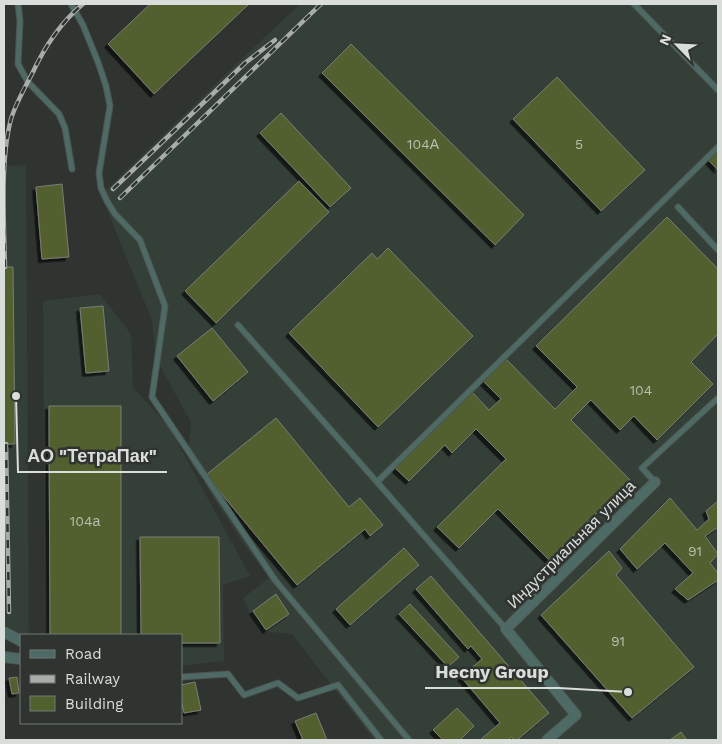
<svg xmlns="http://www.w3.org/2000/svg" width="722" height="744" font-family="'Work Sans',sans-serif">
<defs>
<filter id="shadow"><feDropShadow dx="-3.5" dy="3.5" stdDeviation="0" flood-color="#0009"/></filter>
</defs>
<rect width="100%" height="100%" fill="#2f3430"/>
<g fill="#343f37">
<path d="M300,4h418v736h-344l-82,-106 -33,-3 -16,-33 26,-20 -29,-39 -52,-81 3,-36 -35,-63 -4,-39 -51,-125 135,-131z"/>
<path d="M26,165l3,470h-8v2l-17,-11v-460z"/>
<path d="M100,294l31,40 2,53 36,40 81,149 -27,9 1,76 -43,5v-31h-136l-2,-334z"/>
</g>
<g fill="#51612d" stroke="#7b7d77" filter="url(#shadow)">
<path d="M150,4h99l-95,90 -46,-50z"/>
<path d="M351,44l173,171 -29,30 -173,-172z"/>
<path d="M557,77l88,93 -44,41 -88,-92z"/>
<path d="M281,113l70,75 -21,19 -70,-74z"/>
<path d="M718,150v20l-10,-10z"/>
<path d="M299,181l30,31 -113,111 -31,-32z"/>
<path d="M62,184l7,73 -27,2 -6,-72z"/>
<path d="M667,217l51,52v65l-27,28 22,22 -56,56 -23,-24 -14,14 -29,-30 -20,20 59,60 -81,80 -51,-51 -39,39 -22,-21 69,-68 -30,-30 -24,24 -7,-8 -36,36 -14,-13 77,-76 17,18 12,-11 -19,-19 23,-22 50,51 22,-22 -41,-41z"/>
<path d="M388,248l85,88 -95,91 -89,-94 83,-80 5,6z"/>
<path d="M4,267h9l2,177h-11z"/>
<path d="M103,306l6,65 -23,2 -6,-65z"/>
<path d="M212,328l36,44 -35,29 -36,-45z"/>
<path d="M49,406h72v229h-71z"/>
<path d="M276,418l73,89 11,-9 23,27 -13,11 -5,-7 -68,56 -91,-110z"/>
<path d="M670,498l27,32 12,-11 -3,-8 12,-10v26l-13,9 13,18 -8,9 8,10v7l-30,20 -13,-11 18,-16 -28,-30 -28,26 -17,-20z"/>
<path d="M140,537h79l1,106h-39v-8h-40z"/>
<path d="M404,548l15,17 -69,60 -14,-16z"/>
<path d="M609,551l13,17 -6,7 78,92 -62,51 -91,-103z"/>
<path d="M431,576l118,137 -32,27h-3l-2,-3 -4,3h-28l20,-17 -39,-46 21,-18 -11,-13 -3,3 -52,-60z"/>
<path d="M276,594l13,20 -23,16 -13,-19z"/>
<path d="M410,604l49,53 -11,10 -49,-53z"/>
<path d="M17,677l2,16 -7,1 -3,-16z"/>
<path d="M195,682l6,28 -17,3 -3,-15v-13z"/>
<path d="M457,708l17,18 -14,14h-17l-10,-10z"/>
<path d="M316,713l11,27h-24l-8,-19z"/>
<path d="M681,732l6,8h-17z"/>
</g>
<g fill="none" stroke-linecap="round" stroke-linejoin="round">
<g stroke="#4e534f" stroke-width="7">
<g id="service">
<path d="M18,4l2,17 -2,43 10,18 31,32 6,14 7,41"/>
<path d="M71,4l12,21 15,37 8,24 4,20 -11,67 2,15 6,13 8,13 25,26 25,66 -13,91 123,183 134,160"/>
<path d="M634,4l84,86"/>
<path d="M678,207l40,43"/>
<path d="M238,325l139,157"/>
<path d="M655,482l-13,-14 76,-70"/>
<path d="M506,629l-129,-147 341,-335"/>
<path d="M181,677l47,-3 16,21 34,-12 20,15 40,-13 43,55"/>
</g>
</g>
<g stroke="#4e534f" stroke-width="12">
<g id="minor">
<path d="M4,632l17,9"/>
<path d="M4,657l17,2"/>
<path d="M547,740l29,-25 -70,-86 149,-147"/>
</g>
</g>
<use href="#service" stroke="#4d6a65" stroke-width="5"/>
<use href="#minor" stroke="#4d6a65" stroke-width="10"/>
<g stroke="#a9adaa" stroke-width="4.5">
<g id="rail">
<path d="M113,189l132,-126 30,-23"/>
<path d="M120,198l201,-194"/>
<path d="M5,267c-1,-44 -5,-107 6,-148 5,-16 13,-30 21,-45 12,-26 29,-52 51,-70"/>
<path d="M6,444l3,168"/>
</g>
</g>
<use href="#rail" stroke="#2f3430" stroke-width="2.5" stroke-dasharray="8" stroke-linecap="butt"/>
</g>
<g text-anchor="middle" stroke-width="5" stroke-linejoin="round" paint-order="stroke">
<g font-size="14" fill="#b8bfb0">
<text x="423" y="149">104А</text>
<text x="579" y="149">5</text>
<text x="641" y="395">104</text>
<text x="85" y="526">104а</text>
<text x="695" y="556">91</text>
<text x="618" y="646">91</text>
</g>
<g font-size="16" fill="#dadedb" stroke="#2f3430">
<text transform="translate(571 544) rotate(-45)" y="6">Индустриальная улица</text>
</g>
</g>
<path fill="none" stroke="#dadedb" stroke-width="2" d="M16 396L18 472H167M628 692L559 688H425"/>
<g fill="#dadedb" stroke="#2f3430" stroke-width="2">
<circle cx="16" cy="396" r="5"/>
<circle cx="628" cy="692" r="5"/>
</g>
<g font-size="18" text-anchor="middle" font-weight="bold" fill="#dadedb" stroke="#2f3430" stroke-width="5" stroke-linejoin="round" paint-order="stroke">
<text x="92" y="462">АО "ТетраПак"</text>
<text x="492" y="678">Hecny Group</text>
</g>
<rect width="722" height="744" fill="none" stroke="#dadedb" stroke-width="10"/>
<rect x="20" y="634" width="162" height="90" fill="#2f3430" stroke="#737874"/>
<rect x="30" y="650" width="25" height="8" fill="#4d6a65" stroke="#737874"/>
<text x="65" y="659" font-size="15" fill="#dadedb">Road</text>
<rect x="30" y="675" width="25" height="8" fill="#a9adaa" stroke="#737874"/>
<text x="65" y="684" font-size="15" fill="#dadedb">Railway</text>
<rect x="30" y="696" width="25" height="15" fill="#51612d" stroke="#737874"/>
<text x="65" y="709" font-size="15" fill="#dadedb">Building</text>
<g transform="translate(677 45) rotate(294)" stroke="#2f3430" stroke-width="4" paint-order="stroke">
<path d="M0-4L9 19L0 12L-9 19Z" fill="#dadedb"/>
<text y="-8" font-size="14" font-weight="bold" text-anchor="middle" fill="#dadedb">N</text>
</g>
</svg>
